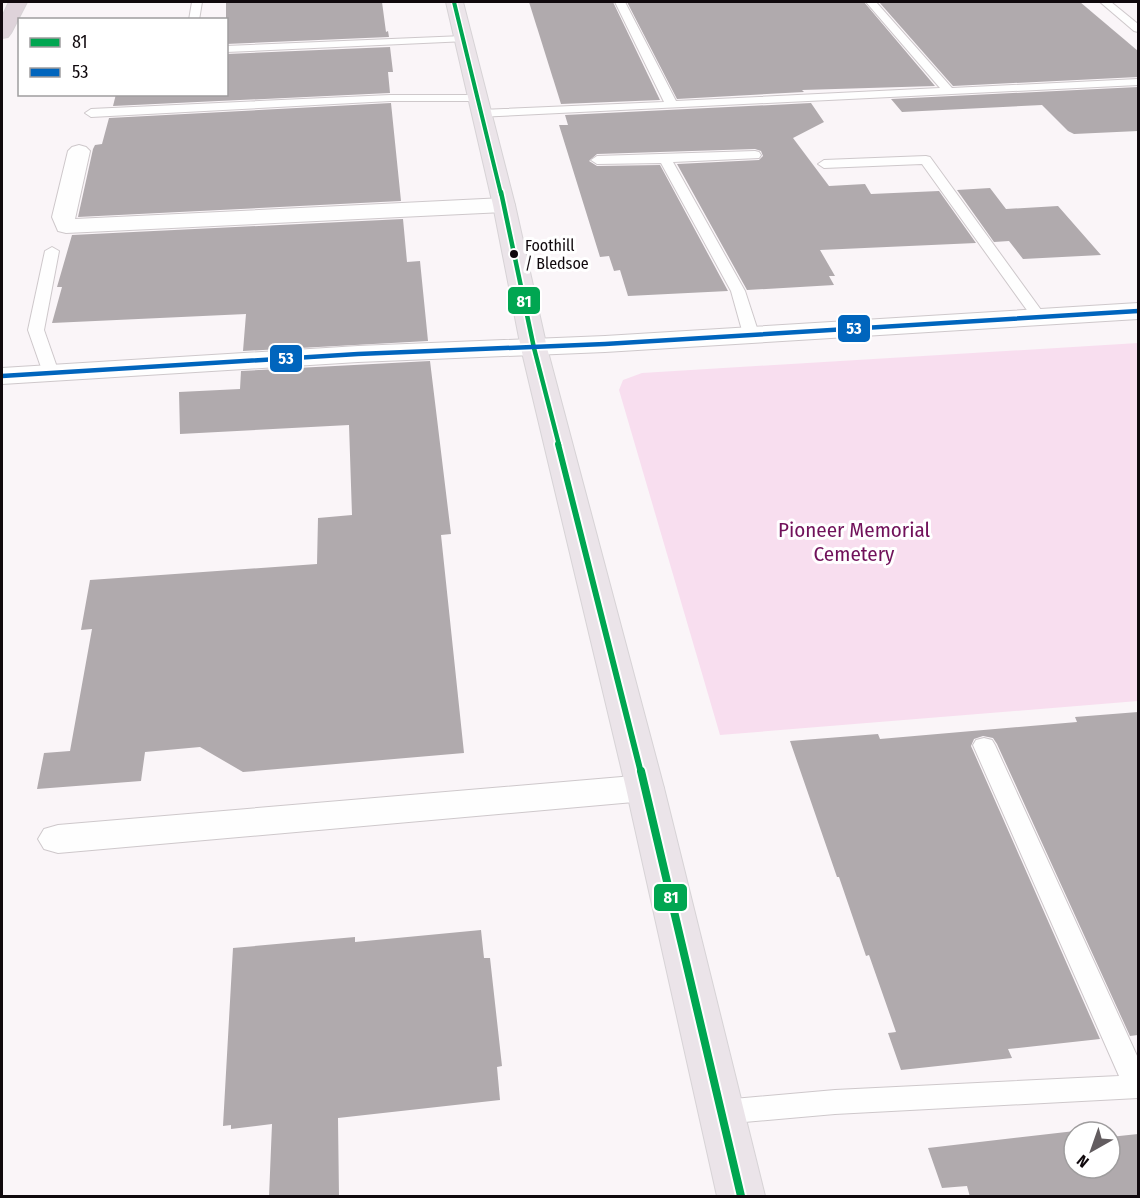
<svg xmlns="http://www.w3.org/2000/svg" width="1140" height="1198" font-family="'Fira Sans Condensed',sans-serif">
<rect width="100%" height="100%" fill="#faf5f8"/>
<path fill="#f8deef" d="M1138,343v358l-418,34 -101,-345 4,-10 19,-7z"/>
<g fill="#b0aaad">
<path d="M226,2h156l4,30 2,-1 1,6 -163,7z"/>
<path d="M529,2h84l47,98 -99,4z"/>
<path d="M627,2h237l71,84 -133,4 2,2 -127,7z"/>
<path d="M879,2h201l58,49v26l-185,9z"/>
<path d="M390,47l3,25h-5l2,21 -277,13 3,-12h110v-40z"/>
<path d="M1138,87v44l-64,3 -6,-3 -26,-26 -140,7 -11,-13z"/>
<path d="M391,103l10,98 -323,16 15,-68 2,-4 7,-1 7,-26z"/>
<path d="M811,103l13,19 -31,16 36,48 36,-2 6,10 68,-3 37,52 -156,7 15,26h-6l5,9 -87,5 -70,-126 82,-4 4,-4 -2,-5 -6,-2 -158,5 -8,7 8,5 63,-1 68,126 -100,5 -8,-26 -6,1 -5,-15 -9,1 -41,-132h9l-3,-10z"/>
<path d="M990,188l16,21 52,-3 43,49 -78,4 -14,-18 -15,1 -37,-52z"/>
<path d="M403,219l4,43 13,-1 8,80 -185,10 3,-37 -194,9 10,-36h-5l15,-52z"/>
<path d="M430,361l21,173 -10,1 23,218 -221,19 -43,-25 -55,5 -4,29 -104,8 7,-36 26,-2 22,-122 -11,1 9,-50 227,-16 1,-46 34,-3 -3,-90 -169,9 -1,-42 61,-3 1,-18z"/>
<path d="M1138,712v323l-8,1 -133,-292 -4,-6 -10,-2 -9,3 -3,7 129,293 -92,10 4,9 -111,12 -13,-37 8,-1 -27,-77 -3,1 -27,-79h-2l-47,-136 88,-7 2,5 197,-17 -2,-5z"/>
<path d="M481,930l3,28h6l12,108 -5,1 3,33 -162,18 1,79h-70l3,-73 -41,5v-4l-8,1 10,-178 122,-11v5z"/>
<path d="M1075,1131l-1,37h36v-31l28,-3v63h-168l-3,-11 -25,2 -14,-40z"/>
</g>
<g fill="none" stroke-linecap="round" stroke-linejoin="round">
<g stroke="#cec8cb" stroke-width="2">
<g id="service">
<path d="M192,2h10l-3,18h-10z"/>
<path d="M615,2h10l51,99 264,-13 -74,-86h10l76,86 186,-9v6l-661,32v-6l4,-1 183,-8z"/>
<path d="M1100,2h11l27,22v8l-4,-1z"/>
<path d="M463,36l4,1v4l-241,11v-6z"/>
<path d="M390,95h87l6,3 -6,3h-87l-299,16 -6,-4 6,-4z"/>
<path d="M755,151l4,1 2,3 -2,3 -86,4 72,129 14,43 -8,5 -8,-5 -12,-43 -70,-128 -64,1 -6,-4 6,-4z"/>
<path d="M926,156l4,1 114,157 3,3 -3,3h-10l-112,-156 -98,4 -6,-4 6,-4z"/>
<path d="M52,247l7,4 -15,79 15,43 -8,5 -8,-5 -15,-43 17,-79z"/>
<path d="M984,738l8,2 3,5 143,313v40l-303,16 -113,10 -10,-4 -4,-8 4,-8 10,-4 113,-10 284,-14 -146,-331 3,-5z"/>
</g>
</g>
<g stroke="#cec8cb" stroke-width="2">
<g id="minor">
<path d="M79,145l7,2 4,4 -15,68 429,-21 8,2 3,5 -3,5 -8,2 -438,21 -8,-2 -6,-14 16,-66 4,-4z"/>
<path d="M645,775l13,4 6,9 -6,9 -13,4 -587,52 -14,-4 -6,-10 6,-10 14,-4z"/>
</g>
</g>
<g stroke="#cec8cb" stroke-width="2">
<path id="tertiary" d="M1138,303v16l-533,33 -247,10 -356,22v-16l356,-22 247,-10z"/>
</g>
<g stroke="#d7d3d6" stroke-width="2">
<path id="primary" d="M446,2h17l52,203 32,143 117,440 101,408h-48l-91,-408 -105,-440 -28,-143z"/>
</g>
<g stroke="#d7d3d6" stroke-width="2">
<path id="motorway" d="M9,2h18l-16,31 -3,4 -6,1v-21z"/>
</g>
<use href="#service" fill="#fefefe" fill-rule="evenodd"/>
<use href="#minor" fill="#fefefe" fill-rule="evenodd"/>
<use href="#tertiary" fill="#fefefe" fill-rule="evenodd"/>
<use href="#primary" fill="#ebe4e9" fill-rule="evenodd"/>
<use href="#motorway" fill="#ded3da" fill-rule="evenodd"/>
<g stroke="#fff" stroke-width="7">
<path id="bus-1-far3" d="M454,2l47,192"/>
</g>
<g stroke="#fff" stroke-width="8">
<path id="bus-1-far2" d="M501,192l33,156 25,97"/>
</g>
<g stroke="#fff" stroke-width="10">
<path id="bus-1-far1" d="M558,444l83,329"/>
</g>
<g stroke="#fff" stroke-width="12">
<path id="bus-1" d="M641,771l100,425"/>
</g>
<g stroke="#fff" stroke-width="8">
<path id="bus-2" d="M2,376l356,-22 247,-10 533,-33"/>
</g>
<use href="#bus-1-far3" stroke="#00a651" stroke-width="4"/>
<use href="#bus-1-far2" stroke="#00a651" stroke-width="4.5"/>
<use href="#bus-1-far1" stroke="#00a651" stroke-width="6"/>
<use href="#bus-1" stroke="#00a651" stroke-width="8"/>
<use href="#bus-2" stroke="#0065bd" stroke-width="4.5"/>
</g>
<circle fill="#10090d" stroke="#fff" stroke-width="2" cx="514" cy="254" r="5"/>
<g text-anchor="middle" stroke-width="6" stroke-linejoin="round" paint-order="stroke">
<g font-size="16" fill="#10090d" stroke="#fff" text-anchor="start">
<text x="525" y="251">Foothill<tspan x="525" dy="18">/ Bledsoe</tspan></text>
</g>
<g font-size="21" fill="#70115a" stroke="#fff">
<text x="854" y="537">Pioneer Memorial<tspan x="854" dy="24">Cemetery</tspan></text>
</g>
</g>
<g stroke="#fff" stroke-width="2">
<rect x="507" y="286" width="34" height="29" rx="6" fill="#00a651"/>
<rect x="837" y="314" width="34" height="29" rx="6" fill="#0065bd"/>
<rect x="269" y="344" width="34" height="29" rx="6" fill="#0065bd"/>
<rect x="653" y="883" width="35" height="29" rx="6" fill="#00a651"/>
</g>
<g font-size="16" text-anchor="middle" font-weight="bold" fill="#fff">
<text x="524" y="307">81</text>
<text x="854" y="334">53</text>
<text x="286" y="364">53</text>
<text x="671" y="903">81</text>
</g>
<rect width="1140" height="1198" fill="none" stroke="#10090d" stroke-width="6"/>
<rect x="18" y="18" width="210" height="78" fill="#ffffff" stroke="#9f9d9e" stroke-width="1.5"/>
<rect x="30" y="38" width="30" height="9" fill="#00a651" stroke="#9f9d9e" stroke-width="1.5"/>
<text x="72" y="48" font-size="18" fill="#10090d">81</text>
<rect x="30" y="68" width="30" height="9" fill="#0065bd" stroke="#9f9d9e" stroke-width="1.5"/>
<text x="72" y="78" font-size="18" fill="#10090d">53</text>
<g transform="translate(1092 1150) rotate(220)"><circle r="28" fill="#ffffff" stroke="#9f9d9e" stroke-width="1.5"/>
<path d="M0-4.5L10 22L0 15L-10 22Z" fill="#625c5f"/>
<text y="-9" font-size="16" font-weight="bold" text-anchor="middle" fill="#10090d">N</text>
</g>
</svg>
